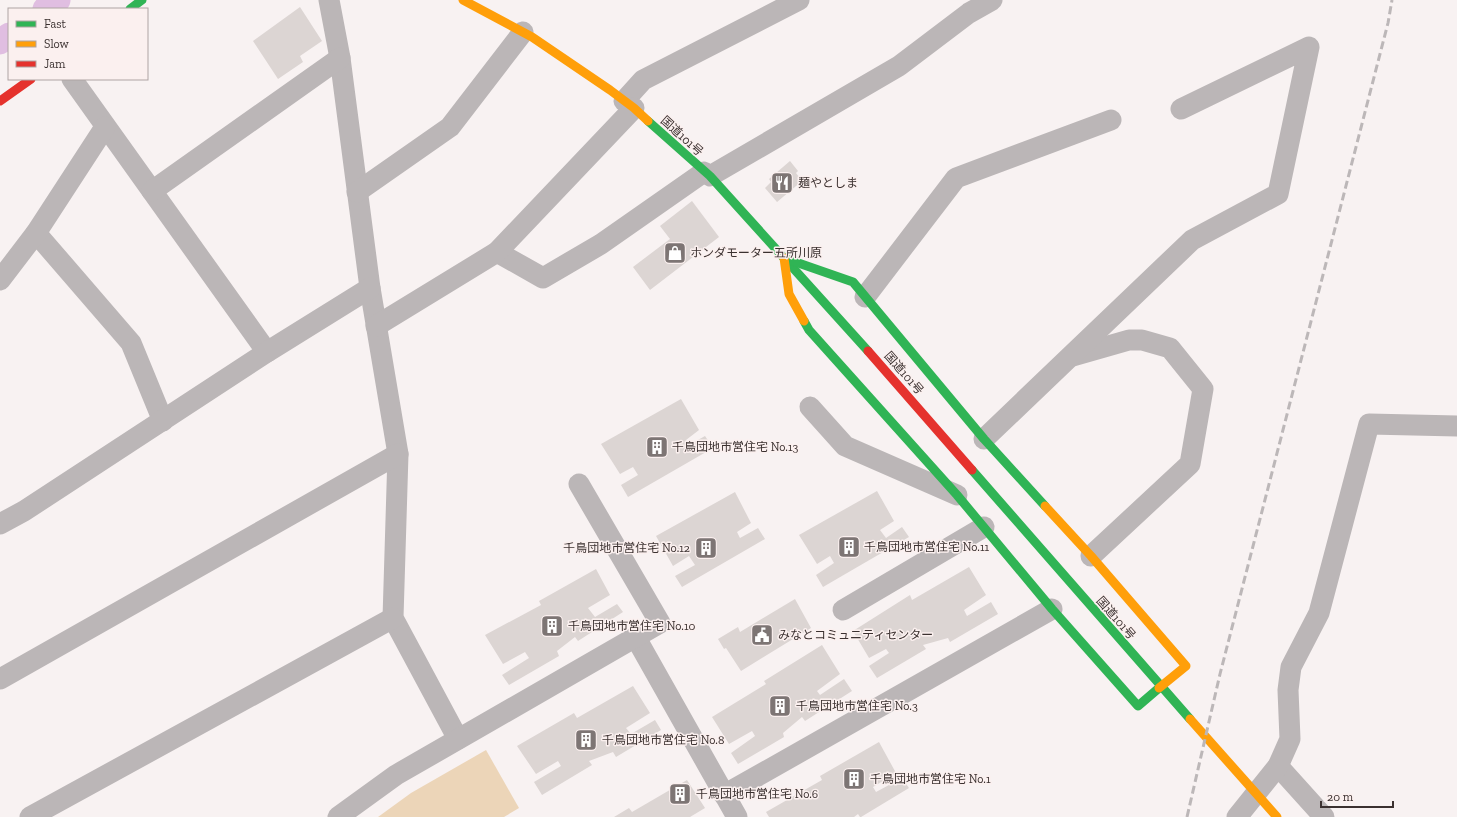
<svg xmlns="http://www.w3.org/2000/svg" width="1457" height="817" font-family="'Zilla Slab','Noto Sans JP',serif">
<rect width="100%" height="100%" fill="#f8f2f2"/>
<path fill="#ecd5b8" d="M486,750l33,58 -15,9h-126l33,-24z"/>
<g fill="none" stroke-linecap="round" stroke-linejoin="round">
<g stroke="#e0bee1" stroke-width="25">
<path d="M45,9l13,-9"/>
<path d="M0,42l9,-7"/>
</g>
</g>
<g fill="#dcd5d3">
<path d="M300,7l22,34 -22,15 3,6 -25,17 -25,-38z"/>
<path d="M790,161l8,10 -2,2 6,8 -25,21 -12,-14 6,-6 -2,-3z"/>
<path d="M692,201l27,36 -69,53 -17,-23 37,-28 -10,-13z"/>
<path d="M681,399l18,31 -13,10 3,5 16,-9 8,12 -85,49 -7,-12 17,-10 -5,-8 -13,7 -19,-30z"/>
<path d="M877,491l17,30 -14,9 6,8 16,-11 7,10 -86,50 -7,-12 18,-12 -4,-7 -13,8 -18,-29z"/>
<path d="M735,492l16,31 -14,9 3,6 18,-10 7,11 -83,48 -7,-11 20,-11 -6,-9 -16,10 -17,-30z"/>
<path d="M969,567l17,28 -22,15 3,6 24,-14 7,12 -48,28 -2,-4 -25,7 3,4 -49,29 -8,-12 20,-13 -3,-4 -17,9 -16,-27 57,-36 2,5z"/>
<path d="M596,569l14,26 -22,13 7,9 22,-13 6,8 -45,29 -3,-4 -18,14 2,5 -50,29 -7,-10 27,-17 -4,-6 -22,12 -18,-29 56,-30 -2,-4z"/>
<path d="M795,599l16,29 -70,43 -15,-23 -2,1 -6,-10 20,-12 2,5z"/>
<path d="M822,645l18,29 -23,17 3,4 24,-16 8,12 -47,30 -3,-4 -19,16 1,4 -46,27 -7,-11 24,-17 -3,-5 -23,13 -17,-27 54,-33 -2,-3z"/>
<path d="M633,686l17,27 -24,15 5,6 24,-14 6,10 -45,27 -3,-5 -24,9 3,4 -50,30 -8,-13 27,-16 -3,-5 -22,13 -19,-28 57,-33 3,5z"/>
<path d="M879,742l17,31 -23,14 3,5 26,-14 7,10 -48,29h-1l-2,-3 -4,3h-85l-3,-5 56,-32 -2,-4z"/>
<path d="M687,780l18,28 -15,9h-76l15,-9 3,4z"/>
</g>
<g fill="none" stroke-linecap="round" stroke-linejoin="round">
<g stroke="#bbb6b7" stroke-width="21">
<path d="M329,0l11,58 30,230 28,166 -5,164 65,121"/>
<path d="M72,79l195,273"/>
<path d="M624,101l19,-21 156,-80"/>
<path d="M710,176l189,-110 70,-53 23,-13"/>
<path d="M152,191l188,-133"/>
<path d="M357,192l93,-65 73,-95"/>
<path d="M36,233l95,110 32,78"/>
<path d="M497,252l46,26 58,-34 103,-72"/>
<path d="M0,280l36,-47 69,-106"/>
<path d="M865,297l91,-119 155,-58"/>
<path d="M376,326l121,-74 137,-144"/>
<path d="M1073,356l56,-16h13l28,8 33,41 -13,75 -99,92"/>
<path d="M810,407l35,39 112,49"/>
<path d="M984,439l208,-199 86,-46 31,-147 -128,62"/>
<path d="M0,524l24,-13 243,-159 103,-64"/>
<path d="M843,610l141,-83"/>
<path d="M636,638l101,179"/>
<path d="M0,679l398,-225"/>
<path d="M1278,766l46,51"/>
<path d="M724,795l328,-186"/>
<path d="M30,817l363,-199"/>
<path d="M338,817l58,-42 264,-152 -81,-139"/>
<path d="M1237,817l41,-51 12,-27 -2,-49 3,-23 28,-54 50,-189 88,2"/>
</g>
<g stroke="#30b455" stroke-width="9">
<path d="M130,9l12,-9"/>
<path d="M648,121l62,55 158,175"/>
<path d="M784,258l69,24 131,157 61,67"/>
<path d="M804,321l5,9 148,165 95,114 86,97 21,-18"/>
<path d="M972,470l218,249"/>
</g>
<g stroke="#ff9f0a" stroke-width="9">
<path d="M463,0l69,37 78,53 24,18 14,13"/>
<path d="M784,258l5,36 15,27"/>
<path d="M1045,506l46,50 95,110 -27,22"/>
<path d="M1190,719l87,98"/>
</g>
<g stroke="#e5322d" stroke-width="9">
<path d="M0,101l31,-22"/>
<path d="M868,351l104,119"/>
</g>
<path stroke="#bcb7b8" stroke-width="3" stroke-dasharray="8 4" stroke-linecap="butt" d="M1187,817l33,-143 168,-651 4,-23"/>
</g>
<defs>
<g id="restaurant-square" transform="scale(1.15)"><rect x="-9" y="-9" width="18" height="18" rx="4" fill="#7d7574" stroke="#fbf0ef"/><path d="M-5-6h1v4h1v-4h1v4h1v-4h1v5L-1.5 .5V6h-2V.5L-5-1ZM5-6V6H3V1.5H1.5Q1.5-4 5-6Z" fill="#fff"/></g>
<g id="shop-square" transform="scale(1.15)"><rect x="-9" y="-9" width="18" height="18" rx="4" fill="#7d7574" stroke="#fbf0ef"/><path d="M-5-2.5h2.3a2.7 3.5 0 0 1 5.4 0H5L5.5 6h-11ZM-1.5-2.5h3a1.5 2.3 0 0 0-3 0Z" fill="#fff"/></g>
<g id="building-square" transform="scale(1.15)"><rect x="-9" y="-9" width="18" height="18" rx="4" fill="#7d7574" stroke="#fbf0ef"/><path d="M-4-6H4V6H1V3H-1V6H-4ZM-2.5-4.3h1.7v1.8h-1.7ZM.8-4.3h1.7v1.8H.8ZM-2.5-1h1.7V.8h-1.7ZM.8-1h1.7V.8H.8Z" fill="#fff"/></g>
<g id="civic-square" transform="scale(1.15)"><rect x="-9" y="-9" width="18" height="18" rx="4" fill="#7d7574" stroke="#fbf0ef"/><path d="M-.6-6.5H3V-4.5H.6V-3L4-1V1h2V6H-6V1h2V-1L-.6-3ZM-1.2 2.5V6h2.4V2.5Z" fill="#fff"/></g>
</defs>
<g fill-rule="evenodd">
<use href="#restaurant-square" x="782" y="183"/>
<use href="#shop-square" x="675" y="253"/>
<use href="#building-square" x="657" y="447"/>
<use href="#building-square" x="849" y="547"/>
<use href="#building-square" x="706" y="548"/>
<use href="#building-square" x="552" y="626"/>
<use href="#civic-square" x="762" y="635"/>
<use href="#building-square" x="780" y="706"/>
<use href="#building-square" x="586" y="740"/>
<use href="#building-square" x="854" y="779"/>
<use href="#building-square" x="680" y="794"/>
</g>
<g text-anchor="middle" stroke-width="3" stroke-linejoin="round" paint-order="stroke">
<g font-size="12" fill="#3b3130" stroke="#fbf0ef">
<text transform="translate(682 136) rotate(42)" y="4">国道101号</text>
<text transform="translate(904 373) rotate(49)" y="4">国道101号</text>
<text transform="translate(1116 618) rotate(49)" y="4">国道101号</text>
</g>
<g font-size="12" fill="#3b3130" stroke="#fbf0ef" text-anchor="start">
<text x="798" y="187">麺やとしま</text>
<text x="690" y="257">ホンダモーター五所川原</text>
<text x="672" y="451">千鳥団地市営住宅 No.13</text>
<text x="864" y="551">千鳥団地市営住宅 No.11</text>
<text x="690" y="552" text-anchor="end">千鳥団地市営住宅 No.12</text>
<text x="568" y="630">千鳥団地市営住宅 No.10</text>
<text x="778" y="639">みなとコミュニティセンター</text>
<text x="796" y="710">千鳥団地市営住宅 No.3</text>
<text x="602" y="744">千鳥団地市営住宅 No.8</text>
<text x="870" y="783">千鳥団地市営住宅 No.1</text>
<text x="696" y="798">千鳥団地市営住宅 No.6</text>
</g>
</g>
<rect x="8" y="8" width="140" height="72" fill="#fbf0ef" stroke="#aea4a3"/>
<rect x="16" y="21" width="20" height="6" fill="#30b455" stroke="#aea4a3"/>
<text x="44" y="28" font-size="12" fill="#3b3130">Fast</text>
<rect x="16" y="41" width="20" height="6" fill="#ff9f0a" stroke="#aea4a3"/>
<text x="44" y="48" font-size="12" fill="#3b3130">Slow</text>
<rect x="16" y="61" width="20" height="6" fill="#e5322d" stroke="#aea4a3"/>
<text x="44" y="68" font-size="12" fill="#3b3130">Jam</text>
<path d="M1321 801v6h72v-6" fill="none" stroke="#3b3130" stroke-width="2"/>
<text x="1327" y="801" font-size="12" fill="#3b3130" stroke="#fbf0ef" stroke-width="3" paint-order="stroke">20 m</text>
</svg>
